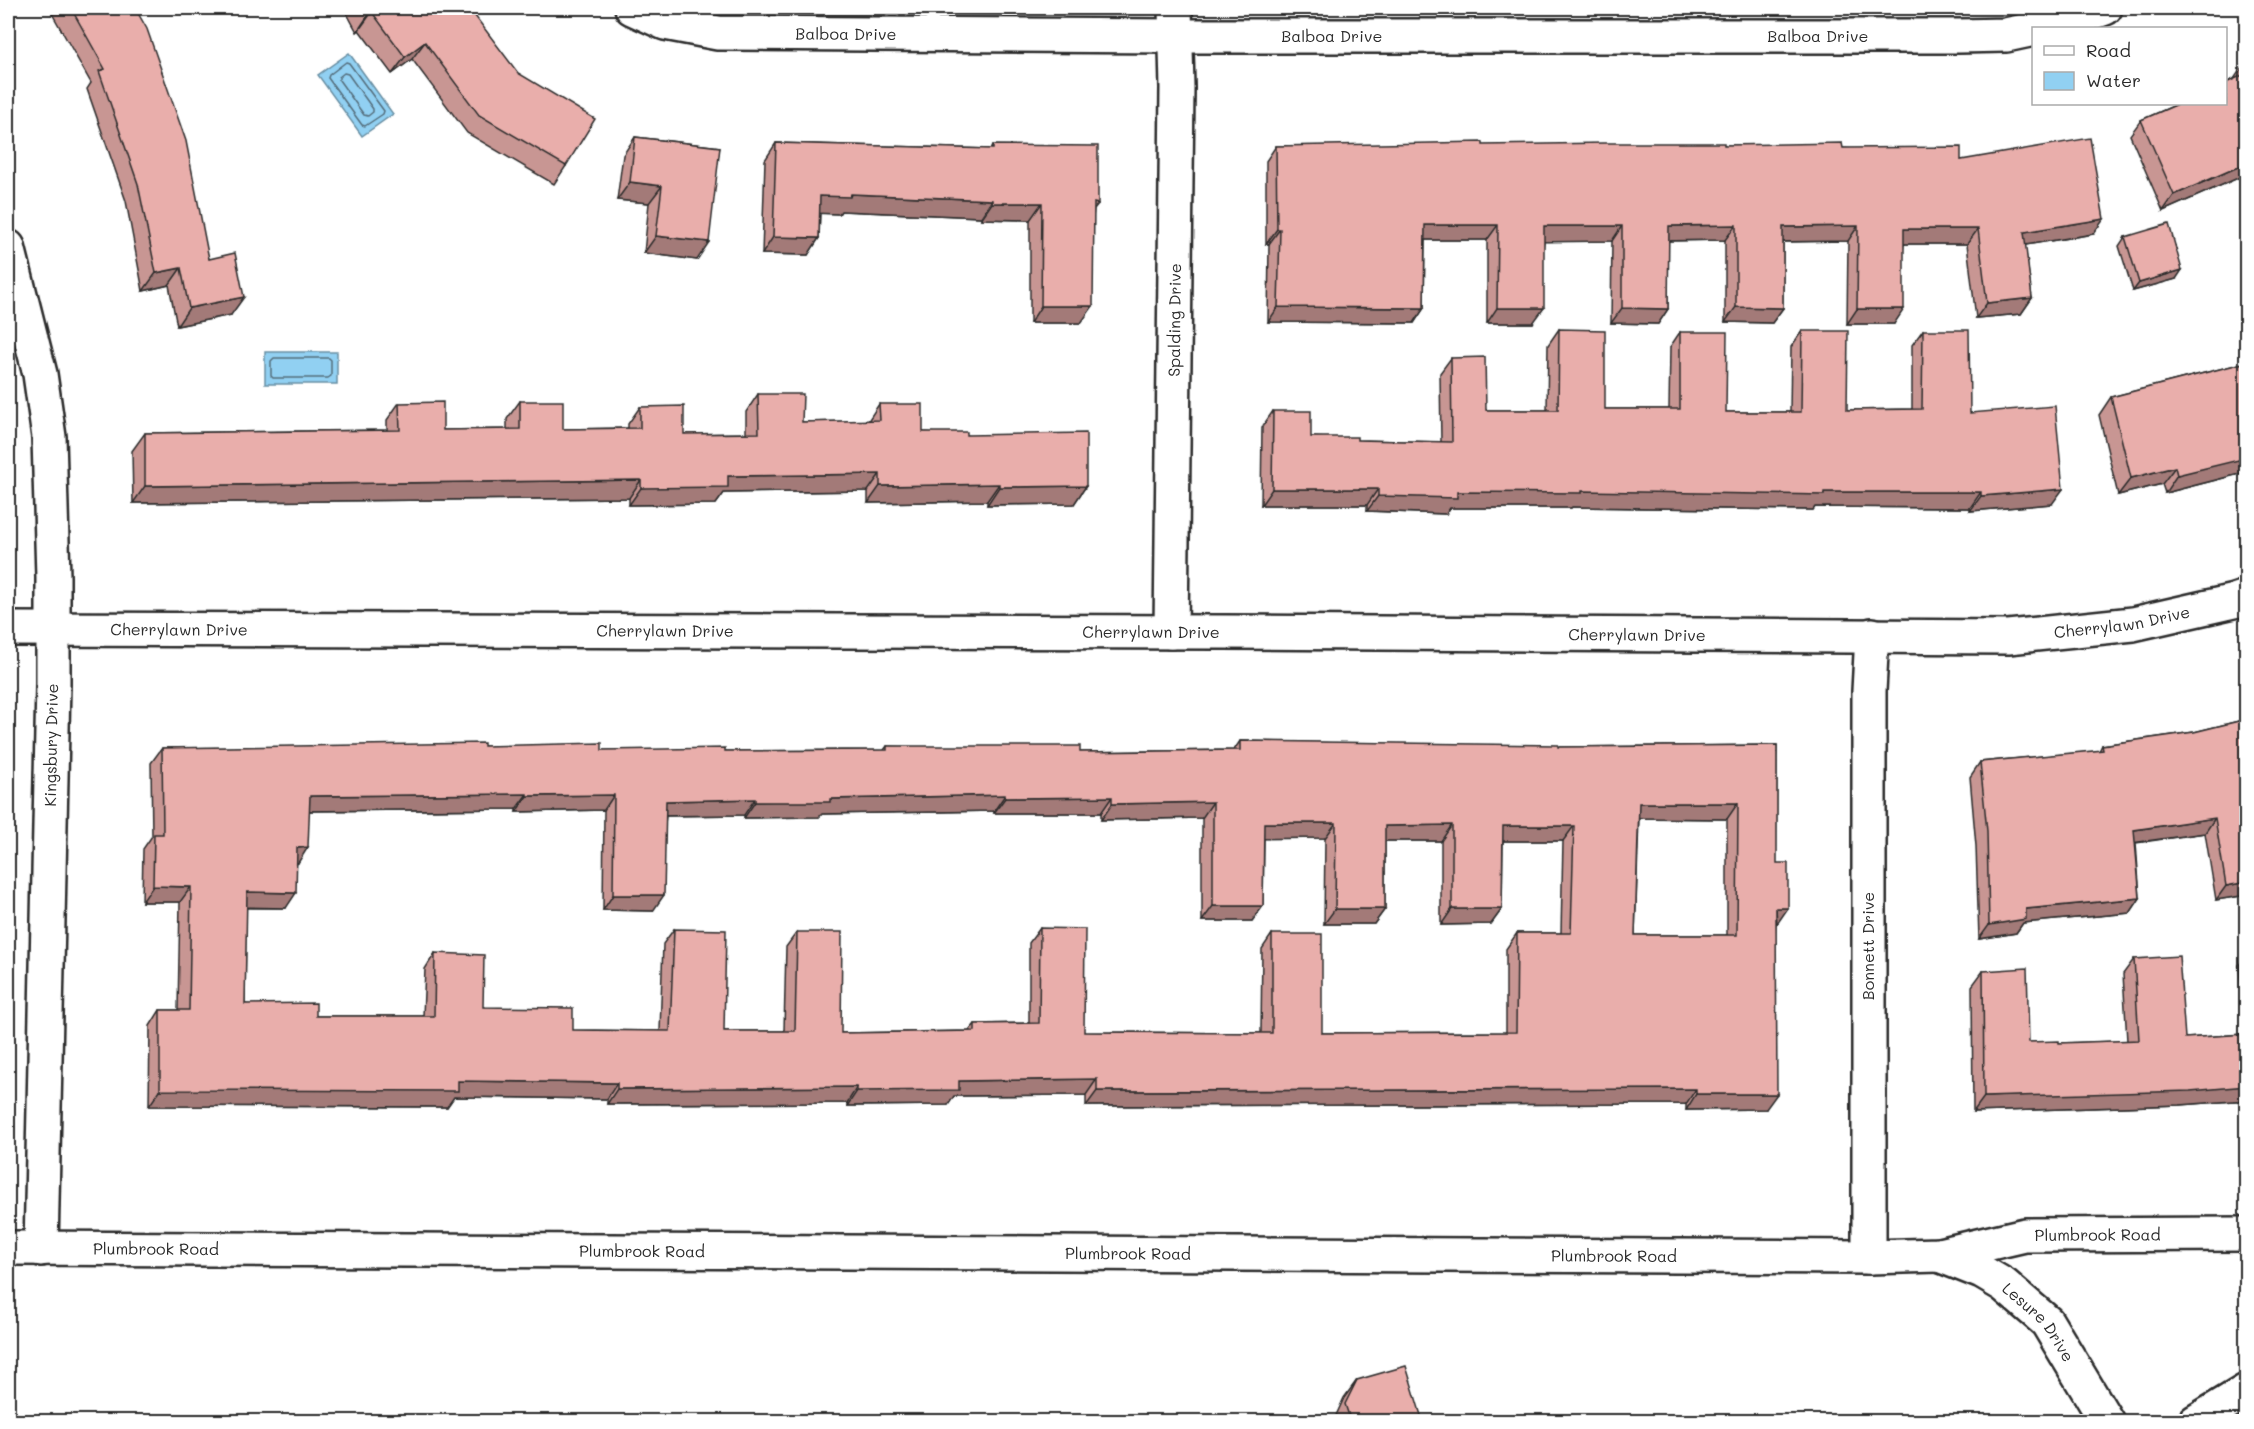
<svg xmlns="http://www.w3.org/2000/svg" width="2254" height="1429" font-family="Mali,sans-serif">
<rect width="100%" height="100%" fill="#fff"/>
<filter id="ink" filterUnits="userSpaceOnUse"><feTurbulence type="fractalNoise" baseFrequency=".0167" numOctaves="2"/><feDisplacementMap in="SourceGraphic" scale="12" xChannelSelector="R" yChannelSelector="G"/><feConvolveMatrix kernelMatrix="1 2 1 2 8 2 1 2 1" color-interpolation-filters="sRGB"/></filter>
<g filter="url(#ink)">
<g fill="#91d0f2" stroke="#688ea2" stroke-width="1.5">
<path d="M349,53l44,61 -31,22 -44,-61z"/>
<rect x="265" y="352" width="72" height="32"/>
</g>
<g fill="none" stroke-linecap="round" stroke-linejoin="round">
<g stroke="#546d7b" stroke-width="1.5">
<path d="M346,62l3,1 35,48 -1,3 -18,12 -3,-1 -34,-47 1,-3z"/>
<path d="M344,73l4,1 25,35v3l-5,4 -4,-1 -25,-35v-3z"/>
<path d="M274,358h55l2,2v16l-3,2h-55l-2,-2v-15z"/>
</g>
<g stroke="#2b2b2b" stroke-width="38">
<g id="minor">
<path id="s1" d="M632,8l33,15 53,10 458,3h783l47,-1 28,-6"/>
<path d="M2038,28l21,-3 46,-17"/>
<path d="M8,247l32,127 9,63 4,140v107l-12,565"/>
<path id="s2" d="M8,629l1214,3 786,5 125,-13 101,-23 12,-4"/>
<path id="s3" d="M1171,632l6,-544 -2,-80"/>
<path id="s4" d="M8,1248l1861,9 70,-2 86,-20 221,-1"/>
<path id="s5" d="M1939,1255l43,17 22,13 43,37 60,100"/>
<path d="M1869,1257v-566l3,-56"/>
</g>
</g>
<g stroke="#2b2b2b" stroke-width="38">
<path id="tertiary" d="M2195,1422l51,-31"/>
</g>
<use href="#minor" stroke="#fff" stroke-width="33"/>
<use href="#tertiary" stroke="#fff" stroke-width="33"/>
</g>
<g fill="#c89693" stroke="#2b2b2b" stroke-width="1.5" fill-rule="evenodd">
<path d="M49,8h86l74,251 22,56 -54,11 -8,-41 -26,6 -17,-90 -39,-112 4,-6z"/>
<path d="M344,8h125l97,158 -12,18 -87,-51 -55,-74 -20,15 -33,-44 -2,2z"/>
<path d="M2245,63h2v111l-84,37 -33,-76 11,-15 93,-41z"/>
<path d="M635,137l85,10 -23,113 -53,-7 5,-50 -32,-3 6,-45z"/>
<path d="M776,143l215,6 2,-4 105,59 -4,5 -13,114h-51v-103l-49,-1v-2l-140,-6 -2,3 -19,-1 -1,25 -11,17 -46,-1 3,-94z"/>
<path d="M1724,145l119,3 118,12 132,74 -68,11 7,53 -11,16 -45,4 -9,-74h-63l-10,80h-47l1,-83 -65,1v66l-11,15 -47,-1v-82l-57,1v68l-10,15 -47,-1 1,-82h-68l-11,82h-46v-83h-62l-1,68 -10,15 -146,-1 1,-78h-3v-83l10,-15z"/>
<path d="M2125,237l51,42 -43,12 -14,-45z"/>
<path d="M1559,329l46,80h64l1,-62 10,-15 46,80h64l1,-65 11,-16 45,79 65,-1v-64l11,-15 47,83 82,91 -82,7v-3l-155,-1 -2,3 -241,-3 -1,1h-121l-4,6 -79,-3v-6h-106l1,-78 11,-16 38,26 46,3 84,2 -1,-69 11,-15 35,52h61l1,-65z"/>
<path d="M2247,362v106l-4,5 -78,20 -3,-9 -44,11 -19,-80 12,-18z"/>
<path d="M758,394l44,28 66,-1 11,-17 44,28 44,3 119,51 -12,18 -87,1v-4l-119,2v-12l-144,2 -8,11 -87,1v-7l-496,5 -1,-52 13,-18 242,-3v-10l12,-17 44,27 64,-1v-10l13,-18 43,28 65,-1v-4l12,-17 44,27 62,-1v-21z"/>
<path d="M2247,719v176l-31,5 -11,-67 -69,10 4,55 -10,15 -107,10 -7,10 -37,6 -3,-93 -6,-69 10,-15 119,-11 3,-6 92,-13z"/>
<path d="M1240,741l318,6 219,-2 -1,179 -10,185 -80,1v-6l-600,2v-11l-132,1 -6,9 -101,1v-3l-240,1v-5l-153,-2 -7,10 -298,-1 1,-80 10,-16h18l2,-108h-38l1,-53 9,-13 -1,-73 11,-15 322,-2 118,4 123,1 159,-1 3,-4 193,6 154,-2zM516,809v3l88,-2 -1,100 50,1 13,-95 78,-1v3l75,-1 3,-3 172,-3v2h107v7l101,-2v103h50l11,-15 1,-68h61l-1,86h50l11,-15v-68h56v84l50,-1 11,-15 1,-68h60l-2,92h-44l-11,16v83l-184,1 -50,-99 -10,15 -1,84 -177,-1 -44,-104 -11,15v80l-54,1 -6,7 -128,2 -44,-101 -11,15 -2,84h-60l-50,-102 -11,15 -3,87 -87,-1 -90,-23 -48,-54 -10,16 -2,47h-107l-71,-12 1,-96h40l11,-45h1l11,-52zM1639,818l88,1v116h-92z"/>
<path d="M2247,954v146l-67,5 -207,7 -1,-126 11,-15 46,71 30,1 68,-2 -4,-67 11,-15 51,79 59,-4 -5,-69z"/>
<path d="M1357,1380l66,42h-90l11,-24z"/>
</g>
<g fill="#a37a78" stroke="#2b2b2b" stroke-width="1.5">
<path d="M372,12l-13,18 -2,2 12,-18z"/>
<path d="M425,42l-13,17 -20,15 13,-17z"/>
<path d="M2247,163v11l-84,37 11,-16z"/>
<path d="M630,182l32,4 -13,17 -32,-3z"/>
<path d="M851,194l141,6 -11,17 -140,-6 -2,3 -31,-1 12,-17z"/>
<path d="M992,203h50l-12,17 -49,-1z"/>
<path d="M2104,219l-11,15 -80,13 11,-15z"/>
<path d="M1425,225h73l-11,15h-73z"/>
<path d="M1736,225l-11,15 -67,1 11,-15z"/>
<path d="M1544,226h78l-10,15 -78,1z"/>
<path d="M1858,226l-10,15 -76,1 11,-15z"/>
<path d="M1277,229h3l-11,15h-3z"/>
<path d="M1904,229h74l-11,15h-73z"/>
<path d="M656,236l53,6 -12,18 -53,-7z"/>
<path d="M773,237l46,1 -11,17 -46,-1z"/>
<path d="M181,268l-12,17 -26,6 13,-18z"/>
<path d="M2182,270l-6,9 -43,12 6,-8z"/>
<path d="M244,297l-13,18 -54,11 12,-18z"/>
<path d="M2032,298l-11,16 -45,4 11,-15z"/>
<path d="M1041,306h52l-12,17h-51z"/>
<path d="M1278,307l146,1 -10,15 -146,-1z"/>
<path d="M1736,307l47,1 -11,15 -47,-1z"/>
<path d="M1497,308h47l-11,15h-46z"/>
<path d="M1622,308l46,1 -10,15 -47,-1z"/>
<path d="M1857,309h47l-10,15h-47z"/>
<path d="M2247,454v14l-4,5 -78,20 12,-18z"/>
<path d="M2175,467l-13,17 -44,11 13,-17z"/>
<path d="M880,474l-12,17 -144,2 -8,11 -87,1 12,-17 87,-12z"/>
<path d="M641,480l-12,18 -496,5 12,-17z"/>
<path d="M999,484l-12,17 -119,2 12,-17z"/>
<path d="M1086,486l-12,18 -87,1 12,-18z"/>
<path d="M1272,489h106l-11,16h-106z"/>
<path d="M2063,489l-11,15 -82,7 11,-15z"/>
<path d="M1582,491l242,1h157l-11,16 -155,-1 -2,3 -241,-3 -1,1h-121l-4,6 -79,-3 11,-15 79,-4z"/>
<path d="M527,794l-11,15 -217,2 11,-15z"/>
<path d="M614,795l-10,15 -88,2 11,-16z"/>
<path d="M1005,795l-11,16 -172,3 -3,3 -75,1 11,-16 75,-3z"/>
<path d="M1112,797l-11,16h-107l11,-15z"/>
<path d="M755,799l-11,16 -89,1 11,-15z"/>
<path d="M1213,802l-11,16 -101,2 11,-16z"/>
<path d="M1639,803h99l-11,16 -98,-1z"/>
<path d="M2215,818l-10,15 -81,11 10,-14z"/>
<path d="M1264,823h72l-11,15 -72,1z"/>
<path d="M1452,825l-11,16h-66l10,-15z"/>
<path d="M1503,826h71l-11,15h-71z"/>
<path d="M308,847l-10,16h-12l11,-15z"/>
<path d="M2247,882v13l-31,5 10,-14z"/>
<path d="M153,886l38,1 -11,15h-38z"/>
<path d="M247,892l49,1 -10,15 -50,-1z"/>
<path d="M613,895h51l-11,16 -50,-1z"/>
<path d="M2140,898l-10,15 -107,10 -7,10 -37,6 10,-14 37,-16z"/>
<path d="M1213,906h50l-11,15h-50z"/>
<path d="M1776,908h12l-11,16z"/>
<path d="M1335,909h50l-11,15h-50z"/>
<path d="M1452,909h50l-11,15 -50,1z"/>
<path d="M1097,1079l-11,16 -132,1 -6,9 -101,1 10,-15 102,-10z"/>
<path d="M458,1081l159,2 -10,16 -153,-2 -7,10 -298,-1 11,-16z"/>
<path d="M2247,1086v14l-67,5 -207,7 11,-15z"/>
<path d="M857,1087l-10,16 -240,1 10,-15z"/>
<path d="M1696,1089l-10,15 -600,2 11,-15z"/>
<path d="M1696,1094h81l-11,15 -80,1z"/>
</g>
<g fill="#e9aeab" stroke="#2b2b2b" stroke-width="1.5" fill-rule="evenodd">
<path d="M71,8h64l12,21 39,112 23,118 26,-6 9,44 -55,11 -8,-40 -25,5 -18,-89 -39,-113 6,-2z"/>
<path d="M365,8h104l49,65 77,46 -29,47 -87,-51 -54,-73 -20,15 -33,-45 -3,2z"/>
<path d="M2247,73v90l-73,32 -33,-75 37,-16h48v-21z"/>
<path d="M635,137l85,10 -11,95 -53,-6 6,-50 -32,-4z"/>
<path d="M2090,138l14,81 -80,13 8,66 -45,5 -9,-74h-74v80h-47l1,-83 -75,1v81l-47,-1v-82l-67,1 -1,83 -46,-1v-82h-78v82h-47l1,-83h-73l-1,83 -146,-1 2,-78h-3l-1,-83 207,-4v3l121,-2h120v2l118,-2 1,5 118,-1v13z"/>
<path d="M776,143l217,6v-4l105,1v58l-4,-1 -1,103h-52l1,-103h-50v-3l-141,-6 -1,3 -30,-1 -1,42 -46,-1z"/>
<path d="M2169,224l13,46 -43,13 -14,-46z"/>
<path d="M1559,329l46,1v79h75v-77h47l-1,80h75l1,-81h46l-1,79 75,-1 1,-79h46l1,83 85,-7 8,83 -82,7v-4h-157v3l-242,-4v2l-125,-1v6l-79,-2v-7h-106l1,-78h38v26h46v3l95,2 -1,-84 34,-1 1,53h72z"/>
<path d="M2247,362v96l-70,17 -2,-8 -44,11 -20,-81z"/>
<path d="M758,394h45l-1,28 78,-2 -1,-16h44v28h44v3l119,-2v53l-87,1v-3l-119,2v-12l-152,2v11l-87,1v-8l-496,6v-53l255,-3 -1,-27 44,-1v28l77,-1v-28h43v28l77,-1v-21l44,-1v28l75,-1z"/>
<path d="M2247,719v163l-21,4 -11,-68 -81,12 6,68 -114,11v10l-37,6 -2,-94 -7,-69 123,-12 -1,-5 92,-13z"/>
<path d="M1240,741l318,4v2l219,-2v118h11v45h-12l1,186h-81v-5l-599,2v-12l-138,2v9l-102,1v-4l-240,2v-6l-159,-2v10l-298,-1v-80h29l2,-123 -38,-1 1,-52h9l-1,-86 322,-5v3l118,-3v7l123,-2v3l162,-1v-4h193v6l160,-2zM527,794v2l87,-1 -1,100h51l2,-94 89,-2v3h75v-3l175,-4v3l107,-1v7l101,-2v104h50l1,-83h72l-1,86h50v-83l67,-1v84h50l1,-83h71l-3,107h-54l-1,99 -194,1v-99h-50v99l-188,-1 1,-103 -45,-1 -1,95 -64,1v7l-134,2 1,-101h-45l-2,99h-71l2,-101 -52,-1 -4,102 -97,-1v-22l-90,-1 1,-52 -49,-2 -1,63h-118v-13l-71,1 2,-112 49,1 1,-45 11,-1 2,-51zM1639,803h99l-1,132h-102z"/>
<path d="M2179,956l6,82 62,-4v52l-57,5 -206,6 -1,-126 44,-3 2,74 30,-1v2l80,-3 -5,-81z"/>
<path d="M1406,1366l17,56h-72l-6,-18 12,-24z"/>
</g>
</g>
<g text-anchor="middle" stroke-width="6" stroke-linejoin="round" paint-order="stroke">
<g font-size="16" fill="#2b2b2b" stroke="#fff">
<text dy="6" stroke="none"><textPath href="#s1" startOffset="218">Balboa Drive</textPath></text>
<text dy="6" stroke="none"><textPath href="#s1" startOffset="704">Balboa Drive</textPath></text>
<text dy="6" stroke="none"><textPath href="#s1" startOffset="1190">Balboa Drive</textPath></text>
<text dy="6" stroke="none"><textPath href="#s3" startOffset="312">Spalding Drive</textPath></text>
<text dy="6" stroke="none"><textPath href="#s2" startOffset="2115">Cherrylawn Drive</textPath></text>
<text dy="6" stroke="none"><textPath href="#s2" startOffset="171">Cherrylawn Drive</textPath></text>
<text dy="6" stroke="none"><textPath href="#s2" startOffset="657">Cherrylawn Drive</textPath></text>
<text dy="6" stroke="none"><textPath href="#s2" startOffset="1143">Cherrylawn Drive</textPath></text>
<text dy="6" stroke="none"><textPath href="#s2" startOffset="1629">Cherrylawn Drive</textPath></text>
<text transform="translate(51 745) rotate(-89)" y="6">Kingsbury Drive</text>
<text transform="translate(1868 946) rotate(-90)" y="6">Bonnett Drive</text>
<text dy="6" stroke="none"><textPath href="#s4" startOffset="2092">Plumbrook Road</textPath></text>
<text dy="6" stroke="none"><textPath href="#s4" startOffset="148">Plumbrook Road</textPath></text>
<text dy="6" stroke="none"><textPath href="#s4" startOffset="634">Plumbrook Road</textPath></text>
<text dy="6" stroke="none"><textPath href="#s4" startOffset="1120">Plumbrook Road</textPath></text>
<text dy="6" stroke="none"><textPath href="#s4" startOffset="1606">Plumbrook Road</textPath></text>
<text dy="6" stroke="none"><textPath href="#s5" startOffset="123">Lesure Drive</textPath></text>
</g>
</g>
<rect width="2254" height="1429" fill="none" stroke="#fff" stroke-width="30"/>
<rect x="15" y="15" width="2224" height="1399" fill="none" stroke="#2b2b2b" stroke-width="2" filter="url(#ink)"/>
<rect x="2032" y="27" width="195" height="78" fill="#ffffff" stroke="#aaaaaa" stroke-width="1.5"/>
<rect x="2044" y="46" width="30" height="9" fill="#ffffff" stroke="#aaaaaa" stroke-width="1.5"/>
<text x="2086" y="57" font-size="18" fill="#2b2b2b">Road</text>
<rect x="2044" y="72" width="30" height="18" fill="#91d0f2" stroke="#aaaaaa" stroke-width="1.5"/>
<text x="2086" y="87" font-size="18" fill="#2b2b2b">Water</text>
</svg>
